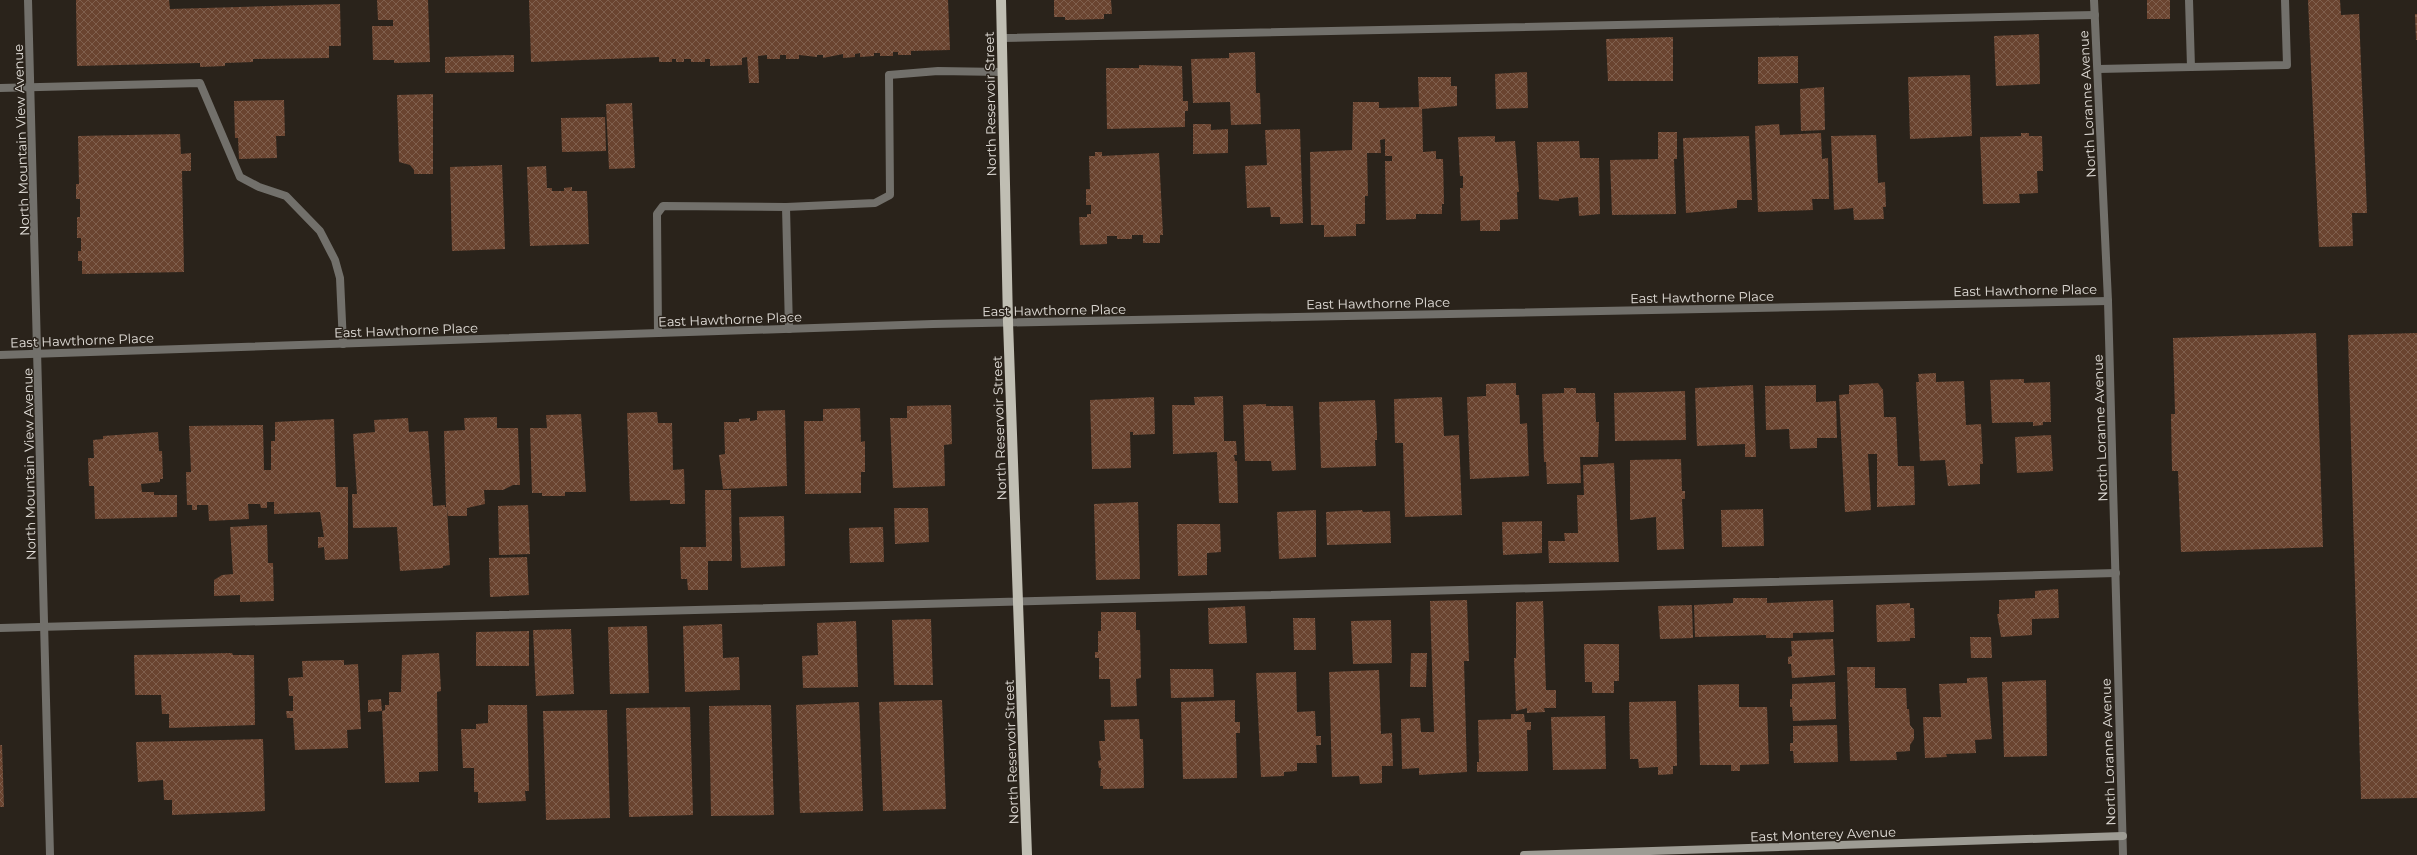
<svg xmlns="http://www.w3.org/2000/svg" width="2417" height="855" font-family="Montserrat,sans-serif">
<defs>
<pattern id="building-cross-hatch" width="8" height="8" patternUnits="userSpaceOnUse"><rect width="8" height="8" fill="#6a4430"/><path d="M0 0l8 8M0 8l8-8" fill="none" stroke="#7f5f4d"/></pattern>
</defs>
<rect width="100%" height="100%" fill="#2a231b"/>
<g fill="url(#building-cross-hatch)">
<path d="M76,0h93l1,9 170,-5 1,42h-12v12l-76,1v3l-28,1v3l-25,1v-4l-123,3z"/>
<path d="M377,0h51l2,62 -36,1v-3h-21l-1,-34h21v-6h-15z"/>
<path d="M529,0h419l2,50 -39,1v4h-13v-3h-5v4h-13v-3h-6v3l-14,1v-4l-5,1v3l-12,1v-4l-20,4v-3h-6v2l-18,-2v4h-13v-4h-6v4h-13v-4l-9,1 1,27h-10l-2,-26 -5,1v7l-32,1v-7h-5v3h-14v-3h-7v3h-8v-3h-4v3h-13v-5l-128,5z"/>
<path d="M1054,0h57l1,14h-8v5l-39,1v-3h-11z"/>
<rect x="2147" y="0" width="23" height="19"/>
<path d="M2308,0h32l1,15 18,-1 8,199h-15l1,33 -34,1z"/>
<path d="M2415,14h2v26h-1z"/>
<path d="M2039,34l1,50 -44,2 -2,-50z"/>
<path d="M1673,37v44h-65l-2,-42z"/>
<path d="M1255,52l1,41h4l1,31 -30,1 -1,-23 -37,1 -2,-44 38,-1v-5z"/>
<path d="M514,55v17l-69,1v-16z"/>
<path d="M1798,56v27l-40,1v-27z"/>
<path d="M1139,65l43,1 1,35h5v10h-3v16l-78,2 -1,-61h33z"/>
<path d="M1527,72l1,36 -32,1 -1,-35z"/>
<path d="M1970,75l2,61 -62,3 -2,-62z"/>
<path d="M1418,77h33v9h6v20l-35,3 1,43 13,-1v8h7l1,45h-2v10h-26v5l-30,1 -1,-59h7v-5h-7v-17l-5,1 1,13h-14l1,43h-3v28h-9v12l-32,1v-12h-13l-1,-73 42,-2 1,-48h26v6l40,-1z"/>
<path d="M1824,87l1,43 -24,1 -1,-42z"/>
<path d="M433,94v80h-19v-4l-4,-5 -11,-3 -2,-67z"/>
<path d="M284,100l1,36h-9l1,22 -38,1 -1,-21h-3l-1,-37z"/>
<path d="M632,103l3,65 -26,1 -3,-65z"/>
<path d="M605,117l1,34 -44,1 -1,-34z"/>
<path d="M1193,124h18v6l17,-1v24l-35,1z"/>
<path d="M1779,124l1,11 41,-2 1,26 6,-1 1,41h-17l1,11 -55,2 -3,-86z"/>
<path d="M1300,129l3,94 -23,1v-7h-9l-1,-10 -23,1 -2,-42 22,-1 -2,-35z"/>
<path d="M1658,132h19v27h-3l2,55 -64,1 -2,-55 48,-1z"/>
<path d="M2021,133h8v3h13l1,35h-6l1,22 -19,1 1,9 -37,1 -3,-67 41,-1z"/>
<path d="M180,134l1,20 10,-1v18h-9l2,101 -102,2v-13h-4v-10h3v-13h-4v-21h3v-18h-4v-15h3l-1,-48z"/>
<path d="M1876,135l2,48 7,-1 1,25h-3l1,12 -30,1 -1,-12 -19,2 -3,-74z"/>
<path d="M1495,136v6l20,-1 4,51h-2l1,27 -18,1v11h-20v-11l-19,1 -1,-33h3v-12h-3l-2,-39z"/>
<path d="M1749,136l3,64h-15v8l-51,5 -3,-75z"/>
<path d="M1579,141l1,17h19l1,56 -21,2 -1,-19 -19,2v2l-20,-2 -2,-57z"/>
<path d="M1095,152h7v4l57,-3 4,82h-3v8h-17v-8h-11v4h-15v-3h-10v8l-27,1 -1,-28h8v-3h4v-9h-5v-16h4l-1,-33h6z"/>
<path d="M502,165l3,84 -53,2 -2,-84z"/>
<path d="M546,166l1,22h5v3h12v-3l8,-1v4h15l2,53 -59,2 -3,-79z"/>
<path d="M2316,333l7,214 -142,5 -3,-81h-6l-1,-57h4l-2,-76z"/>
<path d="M2417,333v465l-56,1 -13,-464z"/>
<path d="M1936,373v9l28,-1 2,44 15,-1 2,40h-3v20l-32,2 -3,-26 -25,1 -4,-79h3l-1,-8z"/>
<path d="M2024,379v4l26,-1 1,40h-8v3l-10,1v-4l-41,1 -2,-43z"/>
<path d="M1516,383v12h3l1,29 7,-1 2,53 -59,3 -3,-82 19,-1v-12z"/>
<path d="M1878,383l5,7 1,27h12l2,49h16l1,39 -38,2v-53h-9l3,56 -26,2 -6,-117 10,-1v-9z"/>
<path d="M1753,385l3,72h-11v-13l-48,2 -2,-58z"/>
<path d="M1816,385v17l20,-1 1,37h-20v10l-27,1 -1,-20 -23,1 -1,-44z"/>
<path d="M1564,388h12v5h19l1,29h3l-1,35h-18l1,26 -34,1 -1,-22h-2l-2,-68 22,-1z"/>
<path d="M1685,391l1,49 -71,1 -1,-48z"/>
<path d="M1223,396l1,45h12l1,14h-3l1,6h2l1,42h-19l-2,-51 -44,2 -1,-49h23l-1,-8z"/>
<path d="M1154,397l1,37 -22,1v-3h-3l1,36 -39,1 -2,-69z"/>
<path d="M1442,397l2,39 15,-1 3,80 -57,2 -2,-74h-8l-1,-44z"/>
<path d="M1375,400l2,33v7h-2l1,26 -55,2 -2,-66z"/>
<path d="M1266,404v2h27l3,64 -24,1 -1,-10h-26l-2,-56z"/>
<path d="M951,405l1,39 -8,1 1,41 -52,2 -3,-70h17v-12z"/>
<path d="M860,408l1,34 4,-1v31h-4v21l-56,1 -1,-73h19v-12z"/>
<path d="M785,410l2,76 -64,3 -4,-34 6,-1 -1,-32h15v-3l11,-1v3l7,-1v-9z"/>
<path d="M657,412l1,11h14l1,47 11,-1 1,35h-15v-4l-40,1 -3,-88z"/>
<path d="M581,414l5,78h-21v4h-23v-3h-10l-2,-65h17l-1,-13z"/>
<path d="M497,417v11h21l2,57h-7l-10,5h-19l1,14 -18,4v8h-19l-1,-9 3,58 -7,1v2l-43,3 -3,-44 -44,1 -1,-34h5l-4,-60 22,-2 -1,-12 34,-2 1,14 19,-1 5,75 12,-1v2h1l-2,-76 21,-1 -1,-12z"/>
<path d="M334,419l2,68h12v72l-23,1 -1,-13 -6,1v-11h6l-4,-25 -46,2v-12h-7v6h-6l-1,-4h-12l1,15 -40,2 -1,-16h-11v5h-5v-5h-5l-1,-33h5l-2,-46 74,-1 1,45h7v-29h4v-19z"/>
<path d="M158,432l1,19h3l1,28h-3v3l-19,2 1,8h12v3h23v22l-82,2 -1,-33h-5l-1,-28h6l-1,-18 10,-1v-3z"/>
<path d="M2051,435l2,36 -36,2 -2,-36z"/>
<path d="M1681,459l1,32h3v8h-3l2,50 -27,1 -1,-33 -26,3v-60z"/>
<path d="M1614,463l5,99 -70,1 -1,-22h17l-1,-8h14l-1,-38h7l-1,-30z"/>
<path d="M705,490h26l1,71h-24v29h-20l-1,-11h-6l-1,-32h26z"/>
<path d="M1138,502l2,77 -44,1 -2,-76z"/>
<path d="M528,505l2,49 -31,1 -1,-49z"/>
<path d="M894,508h34l1,34 -34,2z"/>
<path d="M1763,509l1,37 -42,1 -1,-37z"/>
<path d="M1316,510v47l-37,2 -2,-47z"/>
<path d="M1362,510l1,2 27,-1 1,32 -64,2 -1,-33z"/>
<path d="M784,516l1,50 -44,2 -2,-51z"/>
<path d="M1542,521v32l-39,2 -1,-33z"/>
<path d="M1177,524h43l1,28 -14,1v22l-29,1z"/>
<path d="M267,525l1,38h5l1,38 -34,1v-7l-26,1v-16l8,-5 11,-1 -3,-47z"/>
<path d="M883,527l1,35 -34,1 -1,-35z"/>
<path d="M527,557l2,38 -39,2 -1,-39z"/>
<path d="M2058,589l1,29 -27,1v16l-31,2 -4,-23h2v-14l36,-2v-7z"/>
<path d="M1733,598h34v5l66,-3 1,32 -41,1v5h-27v-3l-71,2 -1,-32 39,-2z"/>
<path d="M1467,600l2,61h-5l3,111 -48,3v-7l-17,1 -1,-50 19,-1 1,14h13l-4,-131z"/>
<path d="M1543,601l3,89h10v18h-12l1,4 -18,1v-5l-11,3 -2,-53h2v-56z"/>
<path d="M1910,603v5h4l1,30h-5v3l-33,1 -1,-37z"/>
<path d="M1692,605l1,33 -33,1 -2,-33z"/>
<path d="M1245,606l2,37 -38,1 -1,-36z"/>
<path d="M1101,612h35v18h4l1,48 -5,1 1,27 -26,1 -1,-28h-11v-21h-4v-6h3v-21h3z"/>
<path d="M1293,618h22l1,32h-22z"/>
<path d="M931,619l2,66h-39l-2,-65z"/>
<path d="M1391,620l1,43 -39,1 -2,-43z"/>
<path d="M856,621l2,66 -55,1 -1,-32 16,-1 -1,-32z"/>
<path d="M722,624l1,34 16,-1 1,33 -55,2 -2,-66z"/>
<path d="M647,626l2,67 -39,1 -2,-67z"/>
<path d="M571,629l3,65 -38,2 -3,-66z"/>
<path d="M529,631v35h-53v-34z"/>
<path d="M1970,637h21l1,21h-21z"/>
<path d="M1833,639l2,36 -43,3 -1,-14h-3v-7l4,-1 -1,-15z"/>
<path d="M1584,644h35v37h-5v12h-22v-11h-7z"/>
<path d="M232,653l1,2h21l1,70 -86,3v-14h-7l-1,-19h-26l-1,-40z"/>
<path d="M439,653l2,38 -4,1 1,79 -19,1v10l-34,1 -3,-72 -14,1v-12l13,-1 1,12 3,-1v-5h4v-13h12l1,-37z"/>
<path d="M1411,653h16l-1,34h-16z"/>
<path d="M344,660v5l14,-1 3,65 -14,1 1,18 -53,2 -2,-32h-6l-1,-7h7v-15h-4l-1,-18 15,-1 -1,-16z"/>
<path d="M1847,667h28v21h31l1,21h2l1,16 4,5v9l-4,6v6l-14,1 1,8 -47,1z"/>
<path d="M1170,669h43l1,28 -43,1z"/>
<path d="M1379,670l2,64 11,-1 1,33h-11v17l-22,1 -1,-8 -27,1 -3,-105z"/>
<path d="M1296,672l1,40 18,-1 1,25h5v9h-5l1,18h-20v8l-13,1v4l-23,1 -5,-104z"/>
<path d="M1987,677l5,62 -17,1 1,13 -30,1 1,3 -22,1 -2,-41h18l-2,-33 28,-1v-5z"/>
<path d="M2046,680l1,76 -43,1 -2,-75z"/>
<path d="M1835,682l1,37 -43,2 -1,-14h-2v-8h2v-15z"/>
<path d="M1739,684v23h28l2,57 -29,1v6h-9v-6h-31l-2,-80z"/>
<path d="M942,700l4,109 -63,2 -4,-109z"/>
<path d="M1235,700v22h5v11h-4l1,45 -54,1 -2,-77z"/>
<path d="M1676,701l1,65h-4v8l-15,1v-8l-19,1 -1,-9h-8l-1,-57z"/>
<path d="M859,702l4,109 -63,2 -4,-108z"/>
<path d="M488,705h39l2,86h-4l1,10 -48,2v-11h-4v-24h-11l-2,-39h15v-5l12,-1z"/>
<path d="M771,705l3,110 -63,1 -2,-110z"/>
<path d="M690,707l3,108 -64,2 -3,-109z"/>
<path d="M607,710l3,108 -64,2 -3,-109z"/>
<path d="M1511,714h13l1,8h6v8h-4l1,41 -51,1v-10h2l-1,-42 33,-1z"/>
<path d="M1605,716l1,53 -53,1 -2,-53z"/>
<path d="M1139,719l1,20h3l1,49 -41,1v-3h-3l1,-18h-2l-1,-7 3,-1 -2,-19h6l-1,-21z"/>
<path d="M1837,725l1,37 -44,1 -1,-12h-3v-8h3v-17z"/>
<path d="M263,739l2,72 -93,4v-15h-8l-1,-20 -25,2 -2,-40z"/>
<path d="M0,745h2l2,62h-4z"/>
</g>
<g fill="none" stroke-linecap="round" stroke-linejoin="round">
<g stroke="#72706b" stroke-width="8">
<path d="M1001,38l1094,-23"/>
<path d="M2191,67l96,-2 -2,-65"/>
<path d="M2098,69l93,-2 -2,-67"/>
<path d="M0,88l200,-5 40,94 19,10 27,9 34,35 15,29 5,18 3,66"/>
<path d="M786,207l89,-4 15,-8 -1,-120 49,-4 64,1"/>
<path d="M658,333l-1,-119 6,-8 123,1 3,122"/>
<path d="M0,628l2116,-55"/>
</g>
<g stroke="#72706b" stroke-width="8">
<path d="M28,0l22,855"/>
<path d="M2094,0l14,301 15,554"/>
<path d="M0,355l933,-31 1175,-23"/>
</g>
<path stroke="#9e9c94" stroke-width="8" d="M1524,855l599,-19"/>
<path stroke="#c0beb3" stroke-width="10" d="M1001,0l7,322 19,533"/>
</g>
<g text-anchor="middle" stroke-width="3" stroke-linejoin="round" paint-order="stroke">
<g font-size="13" fill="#e3dfda" stroke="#2a231b">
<text transform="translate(990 104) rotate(-91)" y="5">North Reservoir Street</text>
<text transform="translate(2087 104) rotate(-93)" y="5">North Loranne Avenue</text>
<text transform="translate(21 140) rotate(-92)" y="5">North Mountain View Avenue</text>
<text transform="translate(2025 290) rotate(-1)" y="5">East Hawthorne Place</text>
<text transform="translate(1702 297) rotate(-1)" y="5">East Hawthorne Place</text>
<text transform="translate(1378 303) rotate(-1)" y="5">East Hawthorne Place</text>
<text transform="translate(1054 310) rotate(-1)" y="5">East Hawthorne Place</text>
<text transform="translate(730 319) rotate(-2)" y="5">East Hawthorne Place</text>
<text transform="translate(406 330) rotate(-2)" y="5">East Hawthorne Place</text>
<text transform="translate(82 340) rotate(-2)" y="5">East Hawthorne Place</text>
<text transform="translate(999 428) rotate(-92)" y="5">North Reservoir Street</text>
<text transform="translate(2100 428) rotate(-92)" y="5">North Loranne Avenue</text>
<text transform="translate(29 464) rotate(-91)" y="5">North Mountain View Avenue</text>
<text transform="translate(1011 752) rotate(-92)" y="5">North Reservoir Street</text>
<text transform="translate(2108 752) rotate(-92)" y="5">North Loranne Avenue</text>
<text transform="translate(1823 834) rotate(-2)" y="5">East Monterey Avenue</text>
</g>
</g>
</svg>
